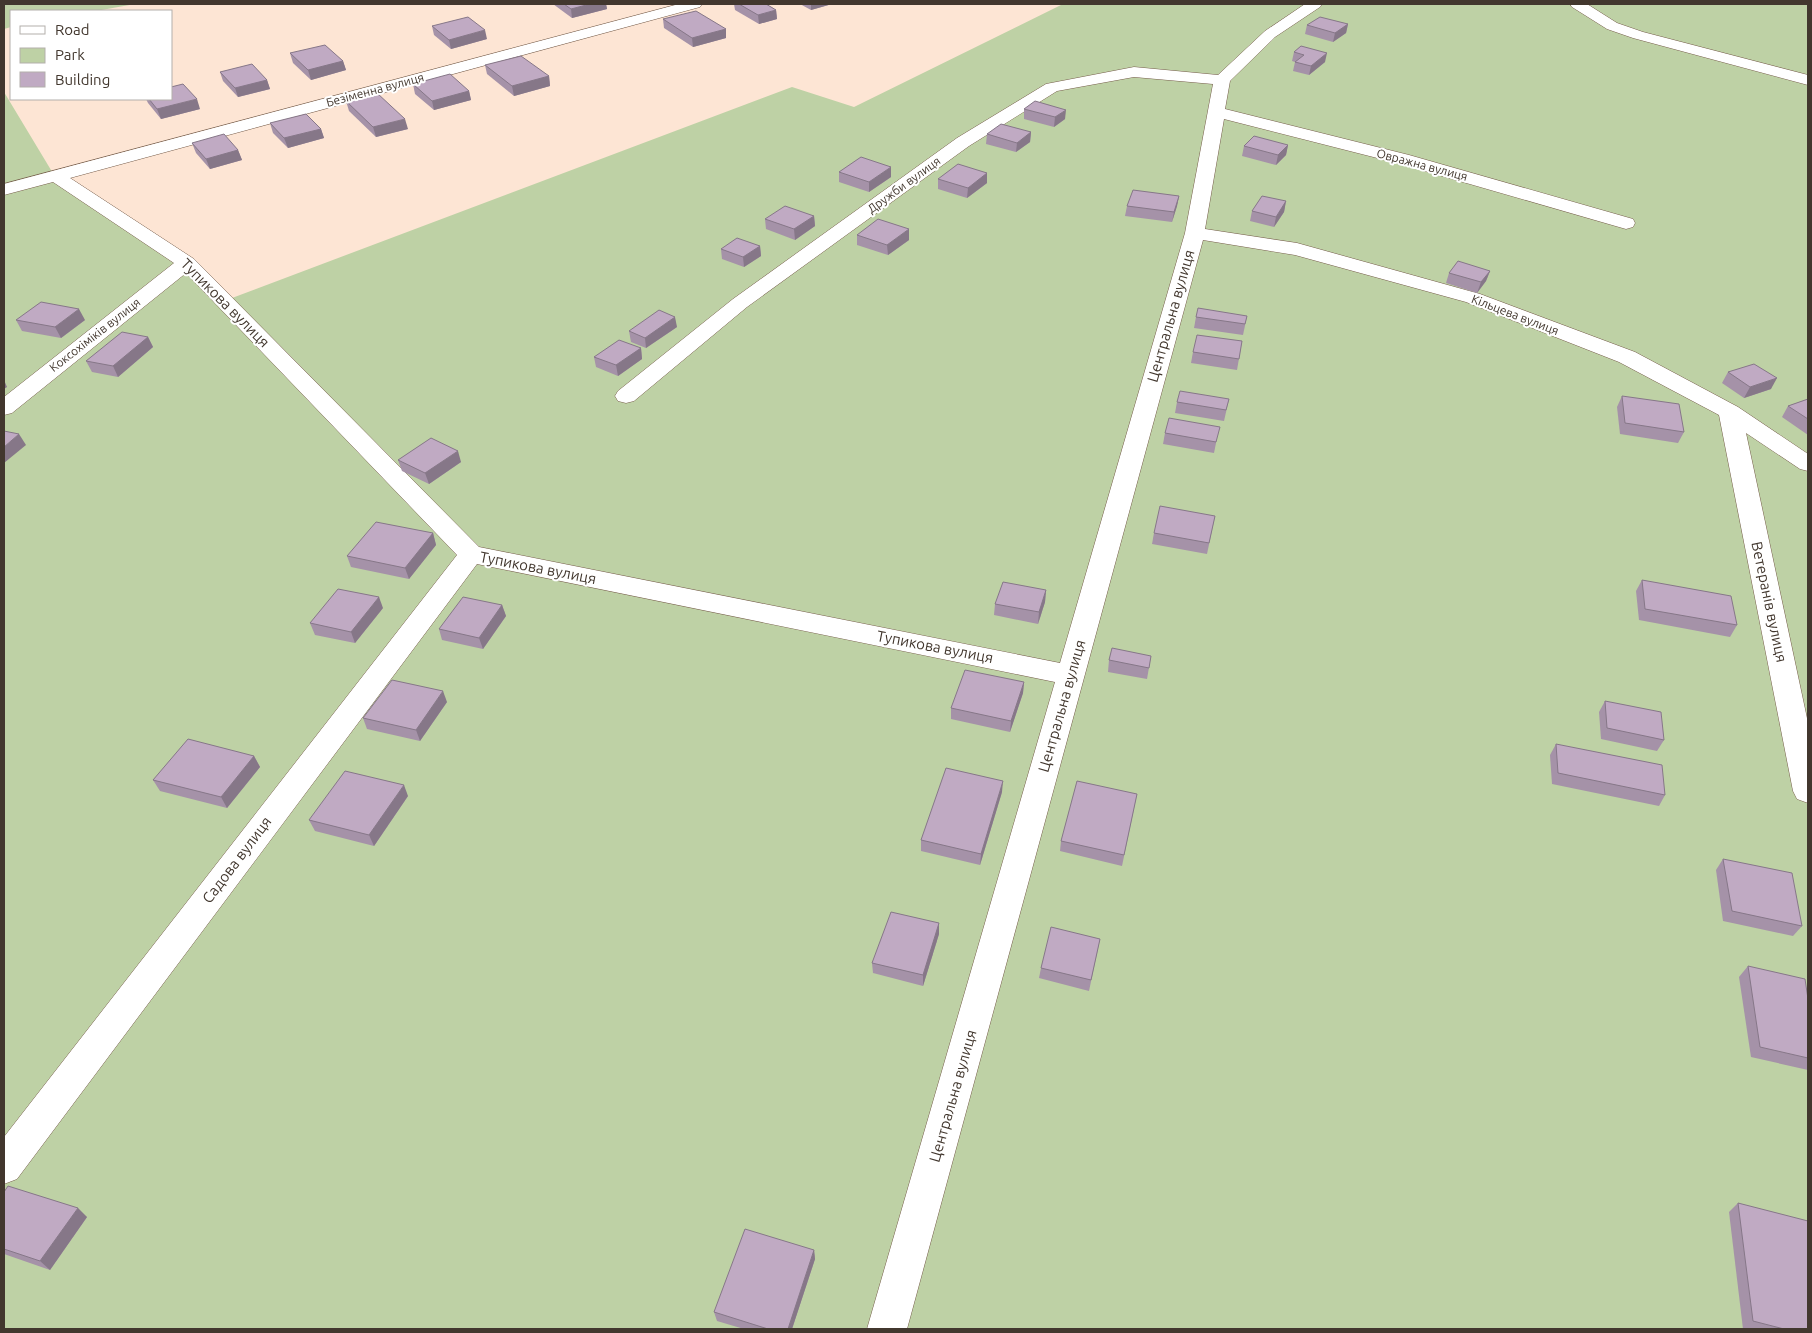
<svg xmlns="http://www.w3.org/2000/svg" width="1812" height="1333" font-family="Ubuntu,sans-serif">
<rect width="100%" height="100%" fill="#fde5d4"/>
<g fill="#bed1a5">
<path d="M4,4h131l-39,7h-85v16l-7,2z"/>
<path d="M1063,4h745v1325h-1804v-1237l50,83 133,88 37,38 568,-214 62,20z"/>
</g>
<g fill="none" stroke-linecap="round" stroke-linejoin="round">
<g stroke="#765d4b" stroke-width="1">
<g id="minor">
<path d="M679,4h23l-2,3 -630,171 124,81 285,288 581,116 125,-430 28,-149 -79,-7 -77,14 -88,55 -222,161 -113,94 -8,2 -8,-2 -3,-5 3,-5 115,-92 224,-161 89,-54 88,-17 84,8 47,-44 40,-27h17l-2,3 -45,30 -45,44 -5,28 184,46 224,64 2,4 -2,4 -7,2 -7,-2 -222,-64 -173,-44 -19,110 92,14 183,51 155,58 103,55 70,47v17l-8,-2 -54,-36 62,290v80l-11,-4 -4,-8 -74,-376 -100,-53 -153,-60 -171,-47 -92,-15 -296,1089h-40l188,-647 -578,-118 -460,615 -13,5v-47l453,-582 -271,-282 -174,140 -8,2v-18l170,-134 -121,-81 -49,13v-11z"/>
<path d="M1570,4h17l30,19 26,9 165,43v10l-175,-47 -26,-9 -35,-22z"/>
</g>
</g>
<use href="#minor" fill="#fff" fill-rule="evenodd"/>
</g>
<g fill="#a592a8">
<path d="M553,4h53l1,5 -35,9z"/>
<path d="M734,4h32l10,6 1,9 -18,5 -24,-14z"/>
<path d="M800,4h32l-21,6z"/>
<path d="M663,19l63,10v9l-33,9 -29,-19z"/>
<path d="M1348,24l-2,9 -13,9 -28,-8 2,-9z"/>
<path d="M432,26l55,13 -36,10 -17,-14z"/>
<path d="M1301,46l24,16 -16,13 -16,-4 2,-9 -3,-1 2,-9z"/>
<path d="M290,53l53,8 3,9 -35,10 -18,-17z"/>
<path d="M485,65l64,11 1,10 -36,10 -27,-22z"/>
<path d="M220,72l47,8 3,9 -32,8 -15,-16z"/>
<path d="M413,84l56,7 2,9 -37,10 -19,-16z"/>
<path d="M146,99h3l51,10 -39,10 -13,-16z"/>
<path d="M346,101l62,28 -32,8 -27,-26z"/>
<path d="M1024,109l41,10 -11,8 -30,-8z"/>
<path d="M270,123l51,6 3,9 -36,10 -15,-15z"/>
<path d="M1031,132l-1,10 -14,10 -30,-8 1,-10z"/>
<path d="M192,143l46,7 4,10 -32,9 -14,-16z"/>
<path d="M1288,145l-2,10 -10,10 -34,-9 2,-10z"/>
<path d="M839,172l52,5 -22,15 -30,-10z"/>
<path d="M987,173v10l-20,15 -29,-9v-10z"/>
<path d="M1179,196l-2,10 -5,16 -47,-6 2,-10z"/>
<path d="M1286,201l-2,11 -10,15 -24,-6 2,-10z"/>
<path d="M814,216l1,10 -20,14 -29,-11 -1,-10z"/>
<path d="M857,235l52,5 -21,15 -31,-10z"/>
<path d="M760,246l1,10 -17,11 -22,-8 -1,-10z"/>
<path d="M1490,271l-4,10 -9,12 -31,-10 3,-10z"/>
<path d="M1247,316l-4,19 -49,-7 2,-11z"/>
<path d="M16,320h69l-24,18 -39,-7z"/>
<path d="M677,327l-31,21 -15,-6 -2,-11z"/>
<path d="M148,337l5,10 -35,30 -26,-5 -6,-11z"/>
<path d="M1242,341l-5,29 -46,-7 2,-11z"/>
<path d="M641,348l1,11 -24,17 -22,-9 -2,-10z"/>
<path d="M1728,372l43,17 -27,9 -22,-15z"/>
<path d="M1622,396l62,36 -6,11 -58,-9 -3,-27z"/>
<path d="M1229,399l-5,22 -49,-8 2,-11z"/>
<path d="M1808,399v36l-26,-18 6,-11z"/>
<path d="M1165,433l52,5 -3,15 -51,-9z"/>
<path d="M398,460l63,2 -32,22 -27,-13z"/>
<path d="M1215,516l-8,38 -55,-10 2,-11z"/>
<path d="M433,533l3,12 -27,34 -58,-12 -4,-11z"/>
<path d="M1642,580l95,45 -7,12 -91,-17 -3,-29z"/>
<path d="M1046,590l-1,12 -7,22 -44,-9 1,-11z"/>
<path d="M502,605l4,11 -23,33 -41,-9 -3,-11z"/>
<path d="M383,608l-28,35 -40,-8 -5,-12z"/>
<path d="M1151,656l-4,23 -39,-7 1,-12z"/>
<path d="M1024,682l-1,11 -13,39 -59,-13v-11z"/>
<path d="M1605,701l59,39 -7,11 -56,-12 -2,-27z"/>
<path d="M447,702l-27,39 -53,-12 -4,-11z"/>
<path d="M1556,744l109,51 -6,11 -107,-22 -2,-29z"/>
<path d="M254,756l6,11 -33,41 -67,-17 -7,-11z"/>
<path d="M1002,792l-22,73 -59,-14v-11z"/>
<path d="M1137,794l-15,72 -62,-15 1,-10z"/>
<path d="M408,796l-34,50 -59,-15 -6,-11z"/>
<path d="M1723,859l79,67 -9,10 -70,-15 -7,-51z"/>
<path d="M939,923v11l-16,52 -50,-13 -1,-10z"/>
<path d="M1100,939l-11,52 -50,-13 2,-10z"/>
<path d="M1748,966l60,92v12l-57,-13 -12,-80z"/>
<path d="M4,1192l83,25 -37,53 -46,-16z"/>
<path d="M1738,1203l70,126h-65l-14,-117z"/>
<path d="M814,1250l1,9 -23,70h-48l-27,-8 -3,-9z"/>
</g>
<g fill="#867788">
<path d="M590,4h16l1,5 -35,9 -1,-9z"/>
<path d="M811,4h21l-21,6z"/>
<path d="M776,10l1,9 -18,5 -1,-9z"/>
<path d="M1348,24l-2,9 -13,9 2,-9z"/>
<path d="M726,29v9l-33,9 -1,-9z"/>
<path d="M485,30l2,9 -36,10 -2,-9z"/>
<path d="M1327,53l-2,9 -16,13 2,-9z"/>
<path d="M343,61l3,9 -35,10 -3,-10z"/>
<path d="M549,76l1,10 -36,10 -2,-10z"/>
<path d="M267,80l3,9 -32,8 -3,-9z"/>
<path d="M469,91l2,9 -37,10 -2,-9z"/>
<path d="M197,99l3,10 -39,10 -4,-10z"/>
<path d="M1066,110l-1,9 -11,8 1,-10z"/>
<path d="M405,119l3,10 -32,8 -3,-10z"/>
<path d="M321,129l3,9 -36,10 -4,-10z"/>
<path d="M1031,132l-1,10 -14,10 1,-9z"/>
<path d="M1288,145l-2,10 -10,10 2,-10z"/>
<path d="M238,150l4,10 -32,9 -4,-10z"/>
<path d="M891,167v10l-22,15v-10z"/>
<path d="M987,173v10l-20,15 1,-10z"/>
<path d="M1179,196l-2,10 -5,16 2,-10z"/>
<path d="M1286,201l-2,11 -10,15 2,-10z"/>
<path d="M814,216l1,10 -20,14 -1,-11z"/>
<path d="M909,229v11l-21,15 -1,-10z"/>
<path d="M760,246l1,10 -17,11 -1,-10z"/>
<path d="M1490,271l-4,10 -9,12 4,-11z"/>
<path d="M79,309l6,11 -24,18 -6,-11z"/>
<path d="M675,317l2,10 -31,21 -1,-10z"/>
<path d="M148,337l5,10 -35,30 -5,-11z"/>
<path d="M641,348l1,11 -24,17 -2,-11z"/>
<path d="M1777,378l-6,11 -27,9 6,-11z"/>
<path d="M4,380l3,7 -3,2z"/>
<path d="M19,434l7,11 -22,18v-16z"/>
<path d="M458,451l3,11 -32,22 -4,-11z"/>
<path d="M433,533l3,12 -27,34 -4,-11z"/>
<path d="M1046,590l-1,12 -7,22 1,-12z"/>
<path d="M379,597l4,11 -28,35 -4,-11z"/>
<path d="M502,605l4,11 -23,33 -4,-11z"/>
<path d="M1024,682l-1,11 -13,39 1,-11z"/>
<path d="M443,691l4,11 -27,39 -4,-11z"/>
<path d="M254,756l6,11 -33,41 -6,-11z"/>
<path d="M1003,781l-1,11 -22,73 1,-11z"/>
<path d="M404,785l4,11 -34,50 -5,-11z"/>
<path d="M939,923v11l-16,52v-11z"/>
<path d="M78,1208l9,9 -37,53 -10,-9z"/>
<path d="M814,1250l1,9 -23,70h-4z"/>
</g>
<g fill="#c0aac3" stroke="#867788">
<path d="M564,4h26l-19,5z"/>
<path d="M739,4h27l10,6 -18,5z"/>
<path d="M696,11l30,18 -34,9 -29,-19z"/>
<path d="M468,17l17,13 -36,10 -17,-14z"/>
<path d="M1320,17l28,7 -13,9 -28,-8z"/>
<path d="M325,45l18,16 -35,9 -18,-17z"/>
<path d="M1301,46l26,7 -16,13 -16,-4 9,-7 -10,-3z"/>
<path d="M521,56l28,20 -37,10 -27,-21z"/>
<path d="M252,64l15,16 -32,8 -15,-16z"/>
<path d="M450,74l19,17 -37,10 -19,-17z"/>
<path d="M183,84l14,15 -40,10 -8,-10h22v-12z"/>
<path d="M377,93l28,26 -32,8 -27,-26z"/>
<path d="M1035,101l31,9 -11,7 -31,-8z"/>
<path d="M306,114l15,15 -37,9 -14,-15z"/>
<path d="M1001,124l30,8 -14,11 -30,-9z"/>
<path d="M224,134l14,16 -32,9 -14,-16z"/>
<path d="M1254,136l34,9 -10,10 -34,-9z"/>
<path d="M861,157l30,10 -22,15 -30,-10z"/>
<path d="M958,164l29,9 -19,15 -30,-9z"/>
<path d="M1133,190l46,6 -5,16 -47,-6z"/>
<path d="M1262,196l24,5 -10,16 -24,-6z"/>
<path d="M785,206l29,10 -20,13 -29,-10z"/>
<path d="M878,219l31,10 -22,16 -30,-10z"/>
<path d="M737,238l23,8 -17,11 -22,-8z"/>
<path d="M1458,261l32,10 -9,11 -32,-9z"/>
<path d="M41,302l38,7 -24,18 -39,-7z"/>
<path d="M1198,308l49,8 -2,8 -49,-7z"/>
<path d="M659,310l16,7 -30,21 -16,-7z"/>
<path d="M122,332l26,5 -35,29 -27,-5z"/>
<path d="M1197,335l45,6 -3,18 -46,-7z"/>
<path d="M619,340l22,8 -25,17 -22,-8z"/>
<path d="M1754,364l23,14 -27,9 -22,-15z"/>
<path d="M1180,391l49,8 -3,11 -49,-8z"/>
<path d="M1622,396l57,8 5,28 -59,-9z"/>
<path d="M1808,399v20l-20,-13z"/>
<path d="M1169,418l51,9 -4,15 -51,-9z"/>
<path d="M4,431l15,3 -15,13z"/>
<path d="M431,438l27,13 -33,22 -27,-13z"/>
<path d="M1160,506l55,10 -6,27 -55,-10z"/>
<path d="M376,522l57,11 -28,35 -58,-12z"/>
<path d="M1642,580l89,16 6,29 -92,-16z"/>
<path d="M1003,582l43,8 -7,22 -44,-8z"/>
<path d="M338,589l41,8 -28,35 -41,-9z"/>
<path d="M463,597l39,8 -23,33 -40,-9z"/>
<path d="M1112,648l39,8 -2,12 -40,-8z"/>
<path d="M965,670l59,12 -13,39 -60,-13z"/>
<path d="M392,680l51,11 -27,39 -53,-12z"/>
<path d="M1605,701l56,11 3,28 -57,-12z"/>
<path d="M188,739l66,17 -33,41 -68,-17z"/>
<path d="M1556,744l106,21 3,30 -107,-22z"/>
<path d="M946,768l57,13 -22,73 -60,-14z"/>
<path d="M345,771l59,14 -35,50 -60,-15z"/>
<path d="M1077,781l60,13 -13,61 -63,-14z"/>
<path d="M1723,859l69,14 10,53 -70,-15z"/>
<path d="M891,912l48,11 -16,52 -51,-12z"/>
<path d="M1051,927l49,12 -9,41 -50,-12z"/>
<path d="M1748,966l57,13 3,20v59l-48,-11z"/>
<path d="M8,1186l70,22 -38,53 -36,-12v-57z"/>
<path d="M1738,1203l70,18v108h-24l-31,-8z"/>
<path d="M745,1229l69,21 -26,79h-20l-54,-17z"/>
</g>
<g text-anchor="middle" stroke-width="4" stroke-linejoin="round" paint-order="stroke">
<g font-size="12" fill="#42372e" stroke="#fff">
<text transform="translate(375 90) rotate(-15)" y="4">Безіменна вулиця</text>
<text transform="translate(1422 165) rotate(15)" y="4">Овражна вулиця</text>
<text transform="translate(904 185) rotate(-36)" y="4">Дружби вулиця</text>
<text transform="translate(1515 315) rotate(21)" y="4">Кільцева вулиця</text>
<text transform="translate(95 335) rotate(-38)" y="4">Коксохіміків вулиця</text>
</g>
<g font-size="15" fill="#42372e" stroke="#fff">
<text transform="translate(225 303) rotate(45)" y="5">Тупикова вулиця</text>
<text transform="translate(1171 316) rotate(-74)" y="5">Центральна вулиця</text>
<text transform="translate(538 568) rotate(11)" y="5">Тупикова вулиця</text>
<text transform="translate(1769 602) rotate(78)" y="5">Ветеранів вулиця</text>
<text transform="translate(935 647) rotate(11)" y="5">Тупикова вулиця</text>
<text transform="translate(1062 706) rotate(-74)" y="5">Центральна вулиця</text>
<text transform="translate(237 860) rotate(-53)" y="5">Садова вулиця</text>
<text transform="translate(953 1096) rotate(-74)" y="5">Центральна вулиця</text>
</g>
</g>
<rect width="1812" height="1333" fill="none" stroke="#42372e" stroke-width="10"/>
<rect x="10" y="10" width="162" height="90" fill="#ffffff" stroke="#b3afab"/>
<rect x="20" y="26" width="25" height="8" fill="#ffffff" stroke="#b3afab"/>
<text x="55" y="35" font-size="15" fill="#42372e">Road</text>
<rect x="20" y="48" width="25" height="15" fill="#bed1a5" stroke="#b3afab"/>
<text x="55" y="60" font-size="15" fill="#42372e">Park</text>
<rect x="20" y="72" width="25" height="15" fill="#c0aac3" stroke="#b3afab"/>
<text x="55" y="85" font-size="15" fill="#42372e">Building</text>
</svg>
